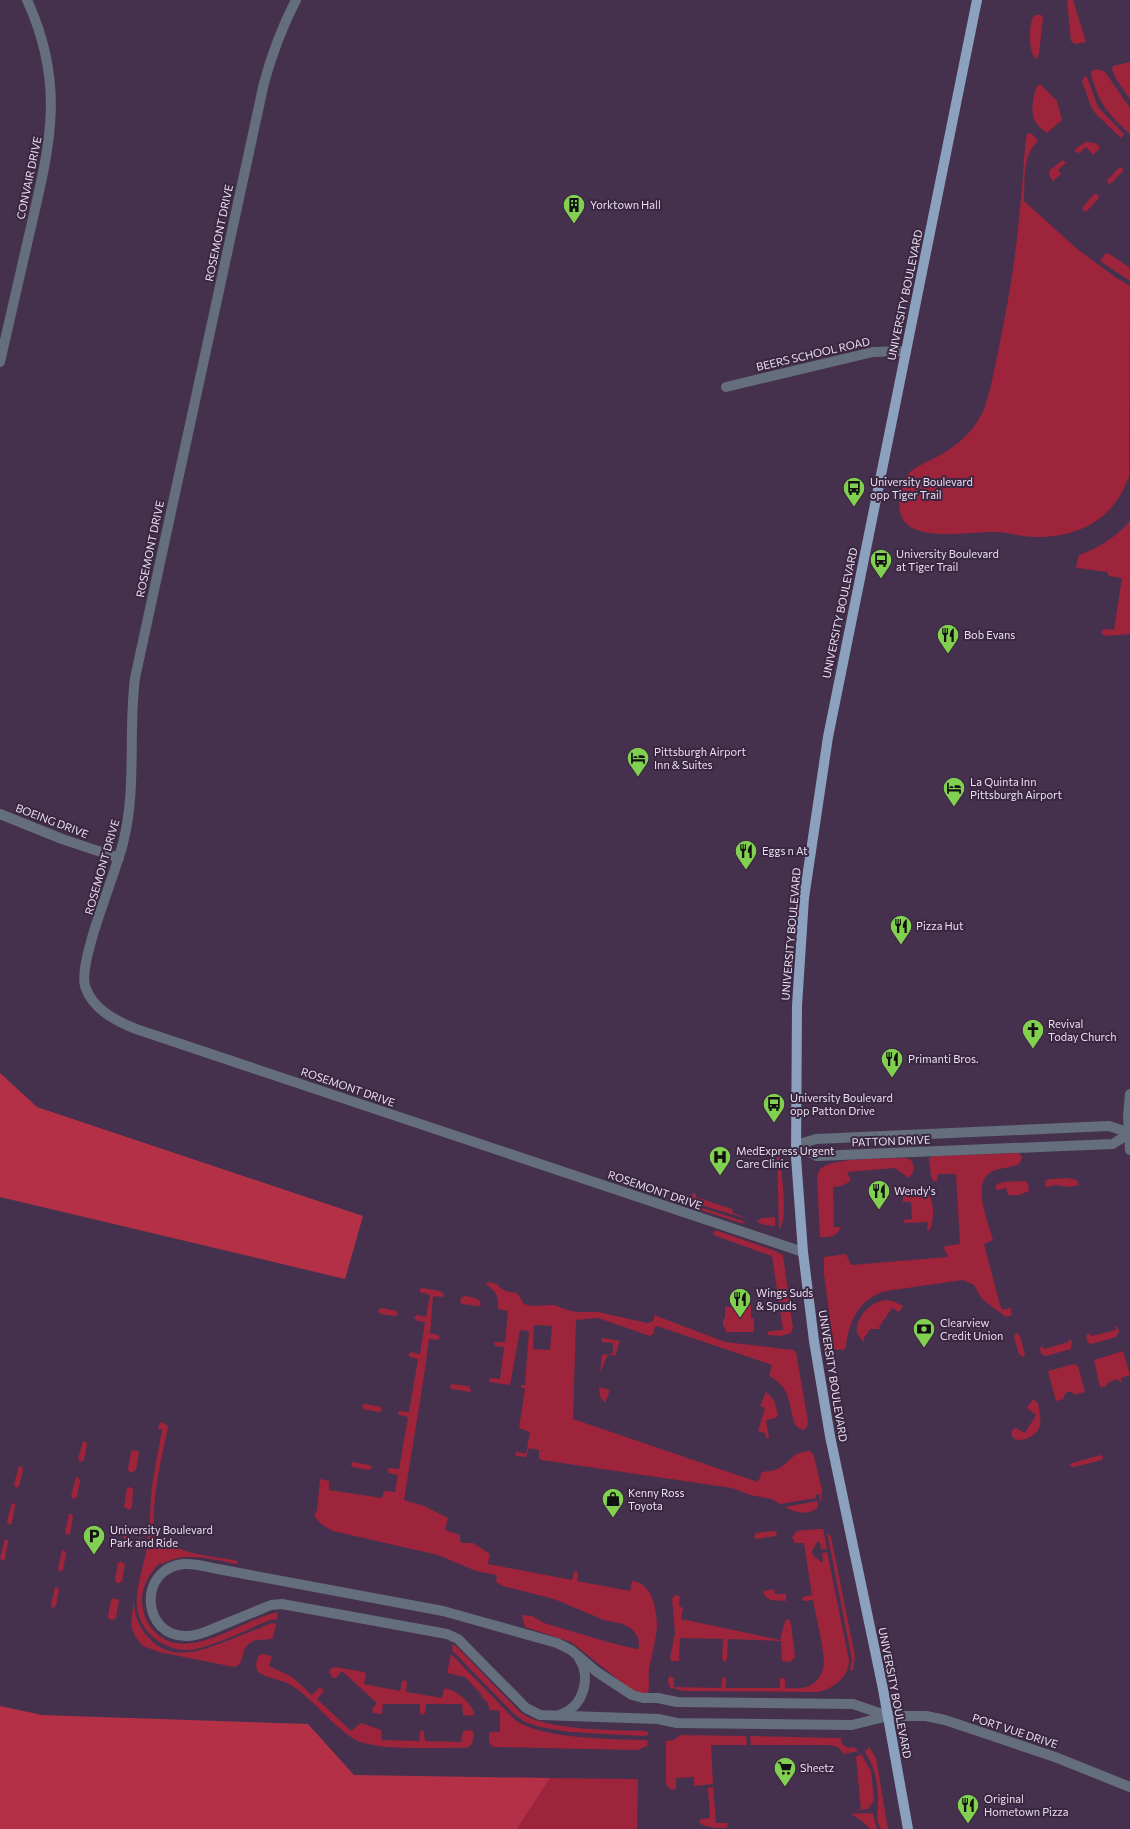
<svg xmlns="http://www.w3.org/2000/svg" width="1130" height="1829" font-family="Commissioner,sans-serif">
<rect width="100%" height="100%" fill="#45314d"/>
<g fill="#9e243b" fill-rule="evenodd">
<path d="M1067,0h6l13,42 -11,2 -4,-3z"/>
<path d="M1035,15h6l2,3 -4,36 -3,5c-8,-6 -8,-38 -1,-44z"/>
<path d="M1130,62v37l-14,-20 -4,-10 1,-3z"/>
<path d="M1098,69l7,3 25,36v26c-23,-21 -30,-29 -39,-59l1,-4z"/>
<path d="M1085,76l2,1 11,30 26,27 -3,4 -26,-25 -4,-7 -9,-25z"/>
<path d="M1040,84l17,17 5,19 -15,13c-16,-10 -16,-21 -13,-38 2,-4 2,-9 6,-11z"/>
<path d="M1027,133l5,1 6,7c-16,14 -13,40 -14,60l52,47 39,29 15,9 -1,190c-14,43 -51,62 -94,61 -14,0 -27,-5 -41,-5 -22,-1 -84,12 -93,-17 -4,-11 0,-34 8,-42 7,-7 16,-10 24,-14 22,-11 44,-29 52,-53 6,-17 9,-36 13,-54 9,-44 17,-88 21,-133 2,-20 4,-39 5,-59 1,-9 1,-18 3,-27z"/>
<path d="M1086,142l9,1 4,3v3l-6,6 -7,-8 -7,6 -4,-1v-3z"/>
<path d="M1063,160l3,3 -8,7 3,4 -8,7 -4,-6 1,-5z"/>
<path d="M1120,167l3,2v2l-14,14 -2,-5z"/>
<path d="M1094,194h3l2,4 -12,13h-3l-2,-3z"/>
<path d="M1108,253l22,15v13l-30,-20 5,-7z"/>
<path d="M1130,521v113l-26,2 -3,-4 3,-3 10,1 8,-52 -13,-2 -2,-4 -29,-4 -2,-1 3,-12c20,-7 37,-18 51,-34z"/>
<path d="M777,1153l3,4c1,17 9,61 -1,73z"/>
<path d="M1019,1153l3,4 -2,6c-7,5 -18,4 -27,8 -23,11 -5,50 0,69l-9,4 16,61 2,5 9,-2 1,7 -6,2 -24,-18 -8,-14 -11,-5 -77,11c-27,7 -38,31 -40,57l-4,2 -8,-1 -10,-75v-17l22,-3 5,11 97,-8 -4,-9 1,-2 15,-2 -4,-70h-18l-1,7h-4l-2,-5 -2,-18 5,-2z"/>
<path d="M904,1158l6,1c5,6 5,13 -1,19l-14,-10 -48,4 4,9 -10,5 -8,1 1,40h7c-4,9 -11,11 -21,10l-3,-60 3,-8c14,-12 65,-10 84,-11z"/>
<path d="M1067,1178l10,2 2,5 -10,2 -13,-2 -10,2 -1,-6 5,-2z"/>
<path d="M1026,1181l2,3 1,7 -10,4h-11l-2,-7 -8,2 -3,-2 2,-4 6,-2z"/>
<path d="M693,1193l3,1v3l36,12 1,4 15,6 -51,-15 -6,-4z"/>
<path d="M923,1194l6,2c6,7 5,27 0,35l-2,-2 1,-7 -24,1v-3l8,-1 -1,-17h-8v-7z"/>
<path d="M696,1206l47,15 3,2h-5l-44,-14 -4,-2z"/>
<path d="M775,1217v9l-10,-1 -8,-3 4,-4z"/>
<path d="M714,1231h4l55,19 10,5 10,73 -2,5 -10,3 -14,-1 2,-4 14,-1 -11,-74 -56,-20 -3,-2z"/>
<path d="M489,1282l8,2c5,7 12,8 20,9l7,11 8,2 23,-1 9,4 13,3h21l49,11 4,-1 3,-2v-5l71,27 68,8 3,2 12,70 -1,5 -4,3c-19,-6 -3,-39 -34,-54l3,-11 -115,-39 -2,1 -2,7 -3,2 -52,-18 -22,2 -3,99 185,63 4,-10c7,-1 13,-1 19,-5 13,-8 10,-14 28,-16l4,3 1,3 8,33 -1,13 -2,-9 -3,1v3l-36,6 -8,-5 -22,-4 -18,-7 -191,-28 -2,-2v-8l-10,-2 -3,9 -10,-1 -1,-2 2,-2 9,2 4,-22 -11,-4 6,-39 -4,-2v-2h4l4,-54 -9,-1 -10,55 -21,-3v-2l2,-2 9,1 4,-32 -9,-1 -1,-4h11l3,-31 -10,-2c1,-12 -2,-19 -13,-25zM534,1325l18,1 -2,24 -17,-1z"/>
<path d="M422,1288l18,3 4,3 -1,3 -10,-1 -3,37 8,2 2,2 -2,3 -9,-1 -5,37 -20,124 20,6 24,12 -3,12 15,5v6l2,2h11l17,11 -2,10 84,16 2,-8 3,-1 1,2 -1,8 53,10 2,-10c20,1 25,29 25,45 -1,14 -5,28 -8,43 -1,8 1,17 -1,24h-9l-10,-5 -58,-46 -46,-15 -3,-12 10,1 12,7 64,19 28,7 3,-1 -1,-11 -6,-8 -9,-5 -19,-4 -50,-21 -51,-13 -7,-4 1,-7 -21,-4 -38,-16 -105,-24 -12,-7 -7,-8 3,-6 3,-31 9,2v9l53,8 2,-7 11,1 3,-17 -9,-2 -2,-3 3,-2 9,1 9,-52 -9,-2 -1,-3 2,-1 9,1 9,-53 -8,-2 -2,-2 3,-3 9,2 5,-32 -8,-1 -3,-4 3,-2 9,2 4,-22 -10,-3v-3z"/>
<path d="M464,1296c7,1 16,1 17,9l-2,1 -18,-2 -1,-5z"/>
<path d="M885,1300l8,1 10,5 -4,6 -7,-4 -13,19 1,2h-10l-6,9v5l-7,-10c-2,-16 14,-31 28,-33z"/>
<path d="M739,1305h12v13h3v14h-28l-1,-5h-2v-8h2v-12h13z"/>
<path d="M382,1308l15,3 1,4 -3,1 -15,-2 -2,-4z"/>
<path d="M1115,1326l2,1 2,4 -3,6 -25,7 -3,-1 -2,-6 1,-3 2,-1 2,3 25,-6z"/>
<path d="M1016,1333l4,3 5,18 -2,3 -4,-3 -5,-17z"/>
<path d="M603,1338l17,3 -5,15 -7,-2 -8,19 2,-18 11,-2v-10l-11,-1 -1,-3z"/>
<path d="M1069,1339l3,2 -1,8 -25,7 -5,-2 -1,-6 2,-2 2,3 25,-7z"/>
<path d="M1123,1351l7,24 -9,3 1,5 -6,-4 -8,4 -2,3 -6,1 -6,-27z"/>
<path d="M1074,1364l4,2 7,26 -11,3 -2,-3h-5l-3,4v3l-8,2 -8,-30z"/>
<path d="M451,1384l18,2 2,4 -1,2 -18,-3 -2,-2z"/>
<path d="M599,1387l11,3 -5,13 -5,-7z"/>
<path d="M766,1392l8,8 4,15 -2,3 -10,2 3,18h-3l-1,-5 -7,-2 7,-23 -5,-2z"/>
<path d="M1033,1399l5,4c2,13 7,27 -8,34 -5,3 -10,4 -16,2l-3,-5 2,-5 3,-1 9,5 11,-18 -9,-7z"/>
<path d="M365,1404l16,3 1,4 -3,1 -16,-3 -1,-4z"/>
<path d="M160,1422l7,3 1,2c-7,34 -16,68 -14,103 18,25 55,25 84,31l-1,3c-25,-5 -52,-13 -75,0l-2,-1c-13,13 -21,28 -17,47 2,10 7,18 15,25 33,27 85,-16 120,-23l-1,8 -4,-1c-22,8 -67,32 -88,31 -22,-1 -42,-17 -47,-37 -5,-21 6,-46 9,-66 3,-20 3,-41 5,-61 3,-19 7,-38 10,-57h-4z"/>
<path d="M83,1441l3,1 1,2 -3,16 -4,2 -2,-3z"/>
<path d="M133,1450l5,1 1,2 -3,17 -3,2h-4l-1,-3 3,-17z"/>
<path d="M1101,1455l2,2 -1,3 -28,7 -5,-1 3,-3z"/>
<path d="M352,1462l18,3 2,3 -4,2 -16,-3 -1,-3z"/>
<path d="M19,1466l3,1 1,3 -4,16 -3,2 -2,-4z"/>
<path d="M76,1477h2l2,4 -3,16 -4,2 -2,-3z"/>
<path d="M129,1487l4,2 -1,18 -3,3 -5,-3 3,-19z"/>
<path d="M817,1501l1,6c-9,9 -23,6 -33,0z"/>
<path d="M12,1503l3,1v2l-3,17 -3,2 -2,-4z"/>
<path d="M69,1514h3l1,3 -3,17 -4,1 -1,-4z"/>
<path d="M126,1525l4,1 -2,18 -3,3 -3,-3z"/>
<path d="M818,1529h5l4,20h-6l-1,-7h-3l-5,9 1,4 8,7 2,-1 -1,-8 5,-1 22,108c0,17 -16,29 -31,32l-135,-1 -10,-3 -2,1 -3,-7 1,-6 5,2v9l47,1 1,-9 2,-2 2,1v10h54v-9l3,-1 2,1v9c7,0 15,1 21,-1 10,-2 17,-13 18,-23 0,-17 -8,-47 -11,-64l-9,1 -2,-2 1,-2 9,-2 -8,-52h-9l-3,-6 5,-6z"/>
<path d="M774,1531l3,1 -1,4 -21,3 -1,-2 2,-4z"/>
<path d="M827,1532l4,5 24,119 -2,14h-3l2,-10z"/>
<path d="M5,1539l3,1v2l-3,17 -3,2 -2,-3z"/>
<path d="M62,1550l3,1 1,3 -3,16 -4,2 -1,-4z"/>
<path d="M120,1561l5,3 -3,17 -2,2h-3l-2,-3 3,-17z"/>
<path d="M55,1587l3,1 1,2 -3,16 -4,3 -1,-4z"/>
<path d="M774,1589l1,5h11v7l-16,-1 -6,-5v-4z"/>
<path d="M675,1595l5,1 -1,10 4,2 -2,11 99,21 5,-19 4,-2 2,5 4,33 -5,5 -8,-1 -1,-20 -53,-2 -1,20 -2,3 -3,-3 1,-20 -43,-1 -1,23h-7l-2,-3 5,-25 -3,-34z"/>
<path d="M134,1596c-1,15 3,28 13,40 24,28 53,15 82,4 15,-6 29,-11 43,-17l4,1 -3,14c-9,4 -19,-2 -27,9 -5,7 -2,18 -12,20l-75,-15 -16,-6 -7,-8 -5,-13z"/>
<path d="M114,1598l5,2 -3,18 -3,2 -4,-1 -1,-2 3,-17z"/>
<path d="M453,1644l5,4 62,64c23,19 95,18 125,19l3,1v3l-5,1 -73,-4 -30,-5 -15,-5 -12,-9 -61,-63z"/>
<path d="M263,1654l9,2 -3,10 23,11 20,18 7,-7 4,1v3l-6,7 34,32 10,-8 20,7 1,10 37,1 1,-9 2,-2 2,2 1,9 36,1 2,-11 8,-1 3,3c-1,7 -1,13 -8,15 -28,-1 -90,4 -112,-9 -21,-13 -37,-35 -57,-50 -13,-10 -29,-10 -39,-17 -3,-5 -2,-12 1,-17z"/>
<path d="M451,1654l64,66c26,19 96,19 129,20l4,1 -1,5 -9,4 -145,-3 -4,-5v-9l2,-1h9v-21l-10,-1 -3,-8 -6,-6 1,-1 -17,-18 -18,-4z"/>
<path d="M335,1667l29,5 2,3 -2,9 36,7 2,-9 3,-2 2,2 -1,10 36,6 2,-9c9,-3 31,17 30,25l-3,2 -8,-1 -1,-11h-36l-1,9 -2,2 -3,-2v-9h-37l-1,10 -9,-1 -1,-4 5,-6 -35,-32 -6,7h-3l-4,-6 2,-4z"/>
<path d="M681,1735l65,1 1,9h-36l2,39 -19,2v-9l-18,1v11l-4,1 -5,-4 -1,-4v-41l7,-1z"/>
<path d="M750,1736l86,2h5l1,6 6,4 6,-1 4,4 -14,3 -6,-7 -9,-2h-78z"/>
<path d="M869,1747l7,11 12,71h-7c-6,-12 -3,-15 -3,-28 0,-18 -3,-34 -13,-49z"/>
<path d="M861,1754l10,17 3,29 -6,9 -18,2 11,-2 -5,-52z"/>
<path d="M550,1778l88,1 -1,50h-120z"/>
<path d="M713,1787l3,36h11l1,3 -2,2c-8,0 -22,0 -27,-6l2,-3 9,-1 -2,-30z"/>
<path d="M869,1813l4,1 4,15h-7l-8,-8 -11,-7z"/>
</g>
<g fill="#b43047">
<path d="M0,1073l37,34 326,109 -18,63 -345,-82z"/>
<path d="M0,1706l42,9 266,9 46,51 196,3 -33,51h-517z"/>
</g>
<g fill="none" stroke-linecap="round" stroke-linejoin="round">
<g stroke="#646e7c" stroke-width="10">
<path d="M296,0c-14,27 -24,54 -32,83l-129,595c-7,55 2,111 -12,165 -7,30 -45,118 -38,143 7,23 31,35 51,43l667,223"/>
<path d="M0,362c10,-44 20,-87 30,-131 20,-86 36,-146 -3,-231"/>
<path d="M726,387l147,-35 33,-1"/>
<path d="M0,814l62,25 57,19"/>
<path d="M1130,1094l-2,22 2,34"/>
<path d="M796,1145l21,11 296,-12 16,-11"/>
<path d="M796,1145l20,-6 293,-13 21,7"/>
<path d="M559,1715c24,-7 33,-37 20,-57"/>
<path d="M888,1716l-35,-12 -176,-2 -19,-4h-15l-11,-3 -35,-23 -26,-22 -14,-7 -114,-32 -225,-42c-11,-2 -23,-6 -34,-5 -47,4 -43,74 4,72 11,0 22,-6 32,-10 17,-7 34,-14 51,-21l11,-1 165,30 11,5 68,69 14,7 118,4 19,4 175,2 36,-9h38l19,4 110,37 75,30"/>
</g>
<path stroke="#8ca1bd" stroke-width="10" d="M908,1829l-25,-140 -53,-253 -16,-95 -11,-89 -7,-95 1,-151 7,-108 24,-161 149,-737"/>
</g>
<defs>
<g id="building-pin" transform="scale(1.15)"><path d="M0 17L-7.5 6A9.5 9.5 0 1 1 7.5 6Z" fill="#81d050" stroke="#3a2742"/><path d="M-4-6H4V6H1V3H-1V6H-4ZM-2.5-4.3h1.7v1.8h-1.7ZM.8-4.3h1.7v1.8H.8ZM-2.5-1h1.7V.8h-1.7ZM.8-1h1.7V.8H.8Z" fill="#111"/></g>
<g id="bus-pin" transform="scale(1.15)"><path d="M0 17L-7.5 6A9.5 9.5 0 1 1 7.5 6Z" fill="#81d050" stroke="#3a2742"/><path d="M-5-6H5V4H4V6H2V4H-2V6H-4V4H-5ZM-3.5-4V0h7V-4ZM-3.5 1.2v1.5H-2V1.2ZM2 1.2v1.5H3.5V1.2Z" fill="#111"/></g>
<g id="restaurant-pin" transform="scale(1.15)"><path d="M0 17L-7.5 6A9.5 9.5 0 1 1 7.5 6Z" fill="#81d050" stroke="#3a2742"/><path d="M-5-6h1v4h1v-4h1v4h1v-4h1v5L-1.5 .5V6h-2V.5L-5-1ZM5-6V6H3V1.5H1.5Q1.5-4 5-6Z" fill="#111"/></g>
<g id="hotel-pin" transform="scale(1.15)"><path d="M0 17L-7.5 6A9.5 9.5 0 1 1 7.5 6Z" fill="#81d050" stroke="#3a2742"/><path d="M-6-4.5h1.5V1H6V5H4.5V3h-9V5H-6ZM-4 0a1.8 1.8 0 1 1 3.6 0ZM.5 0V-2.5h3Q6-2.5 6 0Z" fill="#111"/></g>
<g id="church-pin" transform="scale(1.15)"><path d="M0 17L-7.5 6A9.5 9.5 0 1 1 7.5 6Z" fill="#81d050" stroke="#3a2742"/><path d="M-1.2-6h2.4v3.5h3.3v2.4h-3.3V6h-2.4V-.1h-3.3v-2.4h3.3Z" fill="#111"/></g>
<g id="hospital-pin" transform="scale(1.15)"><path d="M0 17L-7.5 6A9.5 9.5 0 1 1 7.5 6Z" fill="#81d050" stroke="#3a2742"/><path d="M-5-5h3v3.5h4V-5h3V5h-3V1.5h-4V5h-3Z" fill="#111"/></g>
<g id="bank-pin" transform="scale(1.15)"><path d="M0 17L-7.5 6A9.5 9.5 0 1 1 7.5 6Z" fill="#81d050" stroke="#3a2742"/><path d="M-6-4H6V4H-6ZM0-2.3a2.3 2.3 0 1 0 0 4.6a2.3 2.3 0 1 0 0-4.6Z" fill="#111"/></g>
<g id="shop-pin" transform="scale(1.15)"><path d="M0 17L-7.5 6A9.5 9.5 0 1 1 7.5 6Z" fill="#81d050" stroke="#3a2742"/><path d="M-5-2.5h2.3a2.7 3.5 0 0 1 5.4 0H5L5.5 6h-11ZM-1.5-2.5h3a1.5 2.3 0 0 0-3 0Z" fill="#111"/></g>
<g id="parking-pin" transform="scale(1.15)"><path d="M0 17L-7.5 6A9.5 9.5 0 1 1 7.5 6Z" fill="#81d050" stroke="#3a2742"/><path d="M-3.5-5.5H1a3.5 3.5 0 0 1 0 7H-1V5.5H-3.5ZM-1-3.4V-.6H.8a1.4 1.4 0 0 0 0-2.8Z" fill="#111"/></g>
<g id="supermarket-pin" transform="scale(1.15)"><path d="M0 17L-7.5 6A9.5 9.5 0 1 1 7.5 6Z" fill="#81d050" stroke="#3a2742"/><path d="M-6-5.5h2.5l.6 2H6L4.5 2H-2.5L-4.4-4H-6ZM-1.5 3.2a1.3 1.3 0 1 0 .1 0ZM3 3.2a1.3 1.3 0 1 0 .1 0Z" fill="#111"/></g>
</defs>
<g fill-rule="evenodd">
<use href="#building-pin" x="574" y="205"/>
<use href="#bus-pin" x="854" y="488"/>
<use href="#bus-pin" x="881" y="560"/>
<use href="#restaurant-pin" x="948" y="635"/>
<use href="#hotel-pin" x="638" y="758"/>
<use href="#hotel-pin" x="954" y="788"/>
<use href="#restaurant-pin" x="746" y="851"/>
<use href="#restaurant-pin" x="901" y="926"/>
<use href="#church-pin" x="1033" y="1030"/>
<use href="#restaurant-pin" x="892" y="1059"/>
<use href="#bus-pin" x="774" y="1104"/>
<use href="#hospital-pin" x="720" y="1157"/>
<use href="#restaurant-pin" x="879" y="1191"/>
<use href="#restaurant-pin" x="740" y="1299"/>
<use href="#bank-pin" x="924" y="1329"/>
<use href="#shop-pin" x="613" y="1499"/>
<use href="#parking-pin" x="94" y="1536"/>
<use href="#supermarket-pin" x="785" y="1768"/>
<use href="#restaurant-pin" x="968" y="1805"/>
</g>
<g text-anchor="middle" stroke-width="4" stroke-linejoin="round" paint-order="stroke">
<g font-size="11" fill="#eadef0" stroke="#3a2742">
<text transform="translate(29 178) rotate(-78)" y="4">CONVAIR DRIVE</text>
<text transform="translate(219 233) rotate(-78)" y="4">ROSEMONT DRIVE</text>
<text transform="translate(905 295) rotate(-78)" y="4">UNIVERSITY BOULEVARD</text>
<text transform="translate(813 354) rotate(-13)" y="4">BEERS SCHOOL ROAD</text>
<text transform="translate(150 549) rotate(-78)" y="4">ROSEMONT DRIVE</text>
<text transform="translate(840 613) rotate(-78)" y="4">UNIVERSITY BOULEVARD</text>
<text transform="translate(52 821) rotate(21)" y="4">BOEING DRIVE</text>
<text transform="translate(102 867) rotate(-74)" y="4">ROSEMONT DRIVE</text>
<text transform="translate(791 934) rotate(-85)" y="4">UNIVERSITY BOULEVARD</text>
<text transform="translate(348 1087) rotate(19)" y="4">ROSEMONT DRIVE</text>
<text transform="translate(891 1141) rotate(-2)" y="4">PATTON DRIVE</text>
<text transform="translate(655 1190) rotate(19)" y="4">ROSEMONT DRIVE</text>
<text transform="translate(833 1376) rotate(81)" y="4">UNIVERSITY BOULEVARD</text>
<text transform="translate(895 1693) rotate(79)" y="4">UNIVERSITY BOULEVARD</text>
<text transform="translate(1015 1731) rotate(18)" y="4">PORT VUE DRIVE</text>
</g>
<g font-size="11" fill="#eadef0" stroke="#3a2742" text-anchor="start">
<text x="590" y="209">Yorktown Hall</text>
<text x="870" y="486">University Boulevard<tspan x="870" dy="13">opp Tiger Trail</tspan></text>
<text x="896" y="558">University Boulevard<tspan x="896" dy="13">at Tiger Trail</tspan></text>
<text x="964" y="639">Bob Evans</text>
<text x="654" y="756">Pittsburgh Airport<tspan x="654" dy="13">Inn &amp; Suites</tspan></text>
<text x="970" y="786">La Quinta Inn<tspan x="970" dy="13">Pittsburgh Airport</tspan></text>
<text x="762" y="855">Eggs n At</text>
<text x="916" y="930">Pizza Hut</text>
<text x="1048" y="1028">Revival<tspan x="1048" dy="13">Today Church</tspan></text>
<text x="908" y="1063">Primanti Bros.</text>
<text x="790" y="1102">University Boulevard<tspan x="790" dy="13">opp Patton Drive</tspan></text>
<text x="736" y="1155">MedExpress Urgent<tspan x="736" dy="13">Care Clinic</tspan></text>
<text x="894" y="1195">Wendy's</text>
<text x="756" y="1297">Wings Suds<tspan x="756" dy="13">&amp; Spuds</tspan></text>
<text x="940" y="1327">Clearview<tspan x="940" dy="13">Credit Union</tspan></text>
<text x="628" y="1497">Kenny Ross<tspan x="628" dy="13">Toyota</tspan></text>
<text x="110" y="1534">University Boulevard<tspan x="110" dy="13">Park and Ride</tspan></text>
<text x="800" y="1772">Sheetz</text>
<text x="984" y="1803">Original<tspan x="984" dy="13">Hometown Pizza</tspan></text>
</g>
</g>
</svg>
